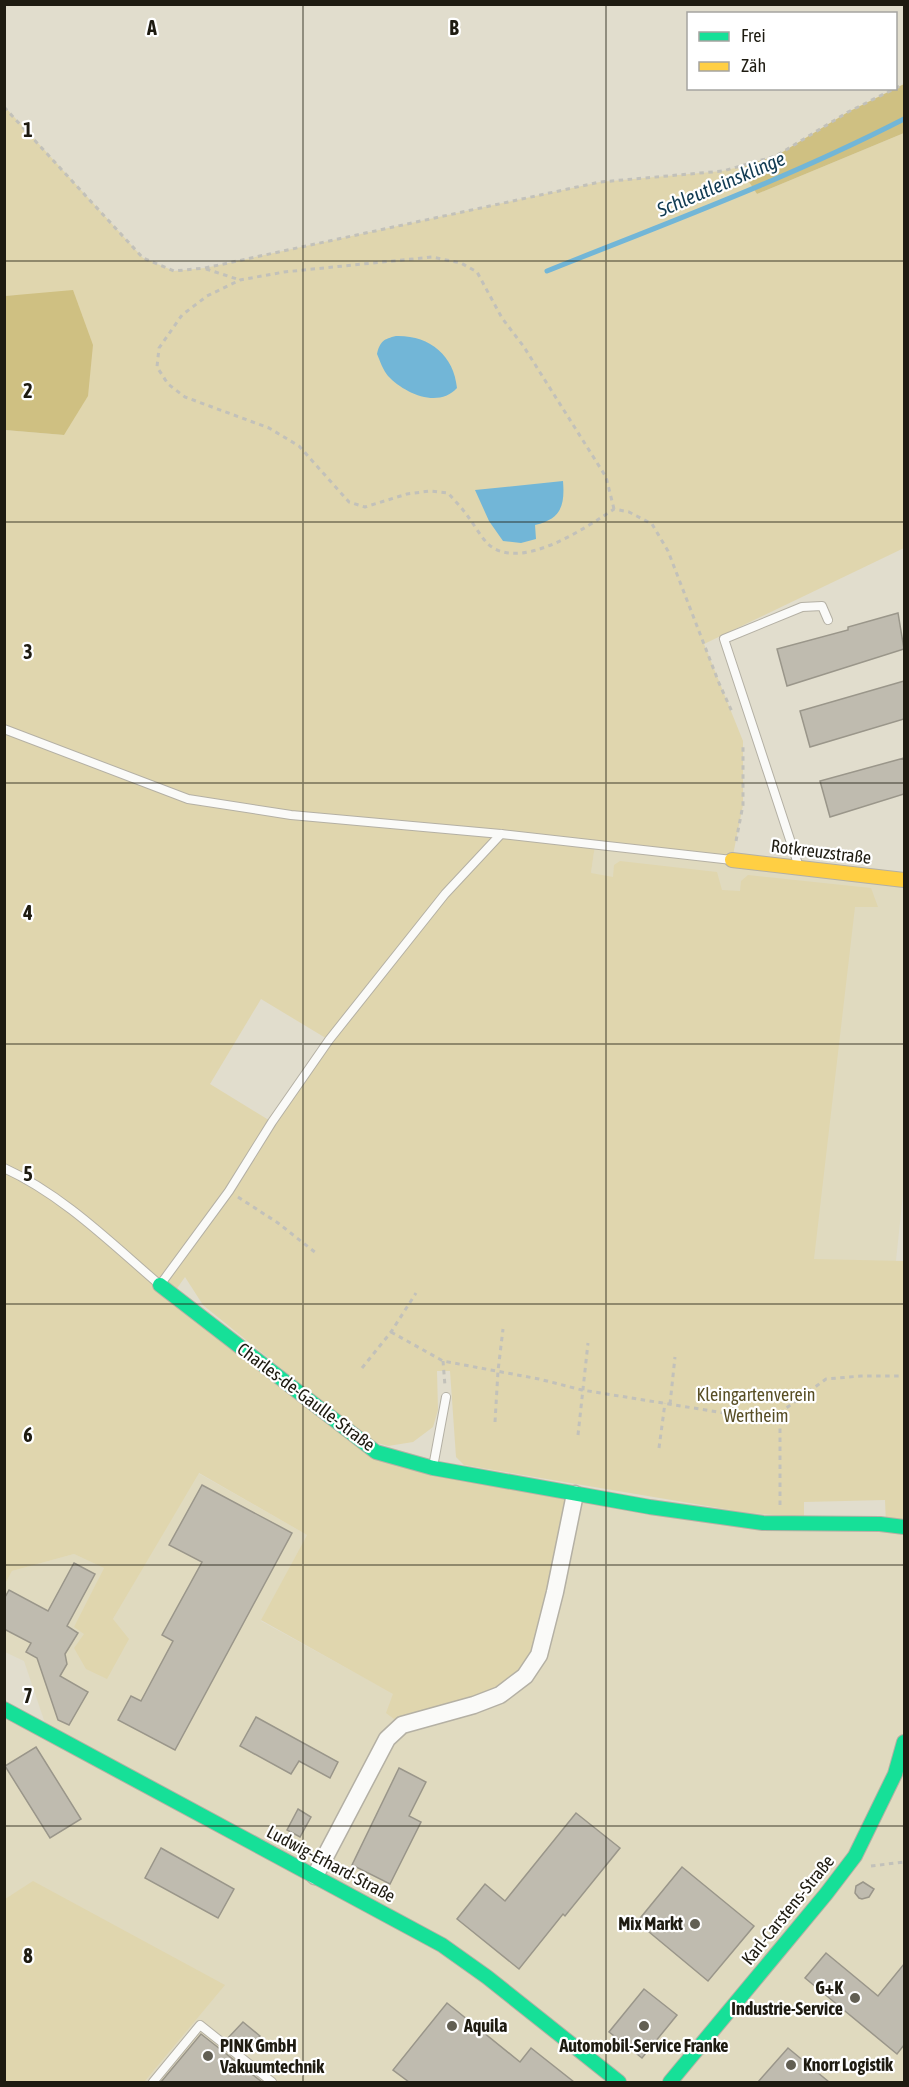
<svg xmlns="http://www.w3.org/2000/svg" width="909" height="2087" font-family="'Asap Condensed',sans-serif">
<rect width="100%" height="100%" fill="#e1ddcd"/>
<g fill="#e0dabf">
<path d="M595,845l309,35v305l-13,122 -291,-18 -9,-416z"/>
<path d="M198,1473l109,62 -46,86 133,73 181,-200 329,33v555h-760l-111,-200 -28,17v-190l43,23 -24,-71 -19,-9v-68l7,-13 62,-17 30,14 -29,59 10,6 28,-14z"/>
</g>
<g fill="#e0d6ae" fill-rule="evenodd">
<path d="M5,107l138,151 31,13 31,-3 395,-86 123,-11 16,-4 18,27 147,-61v415l-200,96 39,97v64l-11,55 -137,-15 -4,28 22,4 1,-12 6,-4 97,11 5,18 18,1 1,-10 7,-6 123,13 7,19h-23l-41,352 90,2v266l-18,-3 -1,-24 -81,2v16l-61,-6 -279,-47 -8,-8 -6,-86h-13l1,39 -5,17 -20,15 -25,4 -17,-5 -168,-136 -18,-28 -12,17 203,158 193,41 -30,162 -39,40 -98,30 -16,-12 7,-19 -132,-74 46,-85 -108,-62 -86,146 16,20 -22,40 -21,-10 -12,-21 10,-14 -10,-7 30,-59 -30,-14 -62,17 -7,13v-1154l59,5 -42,-140 -17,1zM261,999l68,41 -57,82 -62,-38z"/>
<path d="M33,1881l192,104 -81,97h-139v-183z"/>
</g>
<g fill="#cfc082">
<path d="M904,84v49l-147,61 -18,-27 37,-11 72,-44z"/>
<path d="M73,290l20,55 -5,51 -24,39 -59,-5v-134z"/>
</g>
<g fill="#72b6d7">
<path d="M396,336c33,-1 58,19 61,52 -19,21 -53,5 -69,-12 -5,-6 -8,-15 -11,-22 3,-13 7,-15 19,-18z"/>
<path d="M563,481c2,25 -2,38 -28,44l1,14 -15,4 -18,-2 -14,-20 -14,-31z"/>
</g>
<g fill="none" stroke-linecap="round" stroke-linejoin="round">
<path stroke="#72b6d7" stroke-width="5" d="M547,271c120,-48 242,-93 357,-152"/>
</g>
<g fill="#bfbbaf" stroke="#9a968a" stroke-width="1.5">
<path d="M898,613l6,36 -117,37 -10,-37 71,-19v-3z"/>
<path d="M904,681v38l-94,28 -10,-36z"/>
<path d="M904,758v36l-74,23 -10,-36z"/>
<path d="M202,1485l90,48 -117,217 -57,-30 13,-24 10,5 32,-60 -11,-6 40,-73 -33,-17z"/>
<path d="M74,1563l21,11 -28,52 11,7 -13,21 2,10 -7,12 28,16 -19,33 -11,-5 -21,-62 -11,-6 5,-9 -27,-14v-30l5,-9 39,21z"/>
<path d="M256,1717l82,45 -8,16 -31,-17 -8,13 -51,-28z"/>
<path d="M36,1747l45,72 -31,19 -45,-72z"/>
<path d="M399,1768l27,14 -17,34 12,6 -31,62 -38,-19z"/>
<path d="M298,1809l13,8 -11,20 -13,-7z"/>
<path d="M576,1813l44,35 -55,68 -2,-2 -44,55 -62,-50 28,-35 20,17z"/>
<path d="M161,1848l73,41 -16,29 -73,-40z"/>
<path d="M682,1867l72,59 -46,55 -71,-59z"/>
<path d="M863,1882l11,7 -5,8 -7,2 -3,-1 -4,-5 1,-7z"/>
<path d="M826,1953l52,43 26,-32v81l-7,9 -92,-76z"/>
<path d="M644,1989l33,26 -35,43 -33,-26z"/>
<path d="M447,2003l73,59 11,-14 43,34h-165l-16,-12z"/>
<path d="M243,2022l17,14 -15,17 -18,-14z"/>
<path d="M201,2034l61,48h-101z"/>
<path d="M788,2048l41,34h-71z"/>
</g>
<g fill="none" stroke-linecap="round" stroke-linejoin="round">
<g stroke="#b4b0a4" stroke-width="10">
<g id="lane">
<path d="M4,729l184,70 103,16 210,19 231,26"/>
<path d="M798,864l-74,-225 78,-32 20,-1 6,14"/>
<path d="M4,1168c59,27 107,75 156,117l69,-94 43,-69 57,-82 116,-146 56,-60"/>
<path d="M433,1467l13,-70"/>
<path d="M153,2082l47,-57 72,57"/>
</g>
</g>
<g stroke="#b4b0a4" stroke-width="19">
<path id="street" d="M315,1876l72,-137 15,-14 72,-20 26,-10 25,-19 14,-21 16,-63 20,-98"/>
</g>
<g stroke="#b4b0a4" stroke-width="16">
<g id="fast">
<path d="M160,1285l216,167 57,16 217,39 113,16 117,1 24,3"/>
<path d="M4,1709l438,236 45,32 132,105"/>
<path d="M670,2082l156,-188 29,-38 40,-82 9,-32"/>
</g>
</g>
<g stroke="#b4b0a4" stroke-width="16">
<path id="slow" d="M732,860l172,20"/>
</g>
<g stroke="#c2c1ba" stroke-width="3" stroke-dasharray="4.5 4.5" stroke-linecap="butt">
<path d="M4,107l139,151 31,13 31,-3 395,-86 123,-11 53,-15 72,-44 56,-28"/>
<path d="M206,269l34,11"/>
<path d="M614,509l-8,-32 -82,-130 -22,-29 -25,-46 -16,-9 -29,-6 -148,15 -44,8 -33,16 -25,19 -23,33 -2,19 11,17 17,13 84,31 30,18 50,56 16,5 42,-13 23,-3 18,2c7,8 15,16 21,25 6,8 12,19 19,26 32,29 99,-17 126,-35l15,3 23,12 16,27 51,132 14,31"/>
<path d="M736,841l7,-36v-62"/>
<path d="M238,1197l40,26 38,30"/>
<path d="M391,1332l52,29 96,18 43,11 198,32"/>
<path d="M443,1361l2,25"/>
<path d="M362,1368l29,-36 25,-39"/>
<path d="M670,1404l5,-47"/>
<path d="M495,1422l3,-51 5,-42"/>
<path d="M578,1435l10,-92"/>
<path d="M659,1448l6,-45"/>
<path d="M780,1505v-83l5,-13 41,-30 35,-3h43"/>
<path d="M871,1866l33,-4"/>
</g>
<use href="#lane" stroke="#fafaf8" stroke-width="8"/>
<use href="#street" stroke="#fafaf8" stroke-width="16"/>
<use href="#fast" stroke="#16e098" stroke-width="14"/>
<use href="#slow" stroke="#ffcf43" stroke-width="14"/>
</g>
<path fill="none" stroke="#1e1b11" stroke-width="1.5" stroke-opacity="0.55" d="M303,4v2078M606,4v2078M4,261h900M4,522h900M4,783h900M4,1044h900M4,1304h900M4,1565h900M4,1826h900"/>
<g fill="#625f53" stroke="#fff" stroke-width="2">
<circle cx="695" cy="1924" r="6"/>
<circle cx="855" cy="1998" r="6"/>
<circle cx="452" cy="2026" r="6"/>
<circle cx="644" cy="2026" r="6"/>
<circle cx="208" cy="2056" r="6"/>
<circle cx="791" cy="2065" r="6"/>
</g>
<g text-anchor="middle" stroke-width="4.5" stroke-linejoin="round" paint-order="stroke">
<g font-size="18" fill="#1e1b11" stroke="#fff">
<text transform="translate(821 852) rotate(7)" y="6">Rotkreuzstraße</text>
<text transform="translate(306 1397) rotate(37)" y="6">Charles-de-Gaulle-Straße</text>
<text transform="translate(331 1864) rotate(28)" y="6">Ludwig-Erhard-Straße</text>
<text transform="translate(788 1910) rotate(-51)" y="6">Karl-Carstens-Straße</text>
</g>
<g font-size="18" fill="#584e25" stroke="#fff">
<text x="756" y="1401">Kleingartenverein<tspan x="756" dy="21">Wertheim</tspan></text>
</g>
<g font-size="18" font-weight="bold" fill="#1e1b11" stroke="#fff" text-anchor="start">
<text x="683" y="1930" text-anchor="end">Mix Markt</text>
<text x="843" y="1994" text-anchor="end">G+K<tspan x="843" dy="21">Industrie-Service</tspan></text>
<text x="464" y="2032">Aquila</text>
<text x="220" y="2052">PINK GmbH<tspan x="220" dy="21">Vakuumtechnik</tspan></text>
<text x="644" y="2052" text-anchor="middle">Automobil-Service Franke</text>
<text x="803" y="2071">Knorr Logistik</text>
</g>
<g font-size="20" font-style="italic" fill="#113b52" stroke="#fff">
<text transform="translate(721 184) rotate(-23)" y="7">Schleutleinsklinge</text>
</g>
</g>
<g font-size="20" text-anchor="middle" font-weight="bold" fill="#1e1b11" stroke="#fff" stroke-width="4.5" stroke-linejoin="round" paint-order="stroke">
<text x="152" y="35">A</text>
<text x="454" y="35">B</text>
<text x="28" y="137">1</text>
<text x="28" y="398">2</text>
<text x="28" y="659">3</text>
<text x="28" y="920">4</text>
<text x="28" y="1181">5</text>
<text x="28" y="1442">6</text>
<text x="28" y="1703">7</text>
<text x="28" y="1963">8</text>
</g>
<rect width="909" height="2087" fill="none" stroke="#1e1b11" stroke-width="12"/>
<rect x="687" y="12" width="210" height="78" fill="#ffffff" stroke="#a5a4a0" stroke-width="1.5"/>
<rect x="699" y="32" width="30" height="9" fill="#16e098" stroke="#a5a4a0" stroke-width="1.5"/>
<text x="741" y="42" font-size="18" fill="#1e1b11">Frei</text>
<rect x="699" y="62" width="30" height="9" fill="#ffcf43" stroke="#a5a4a0" stroke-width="1.5"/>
<text x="741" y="72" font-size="18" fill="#1e1b11">Zäh</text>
</svg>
